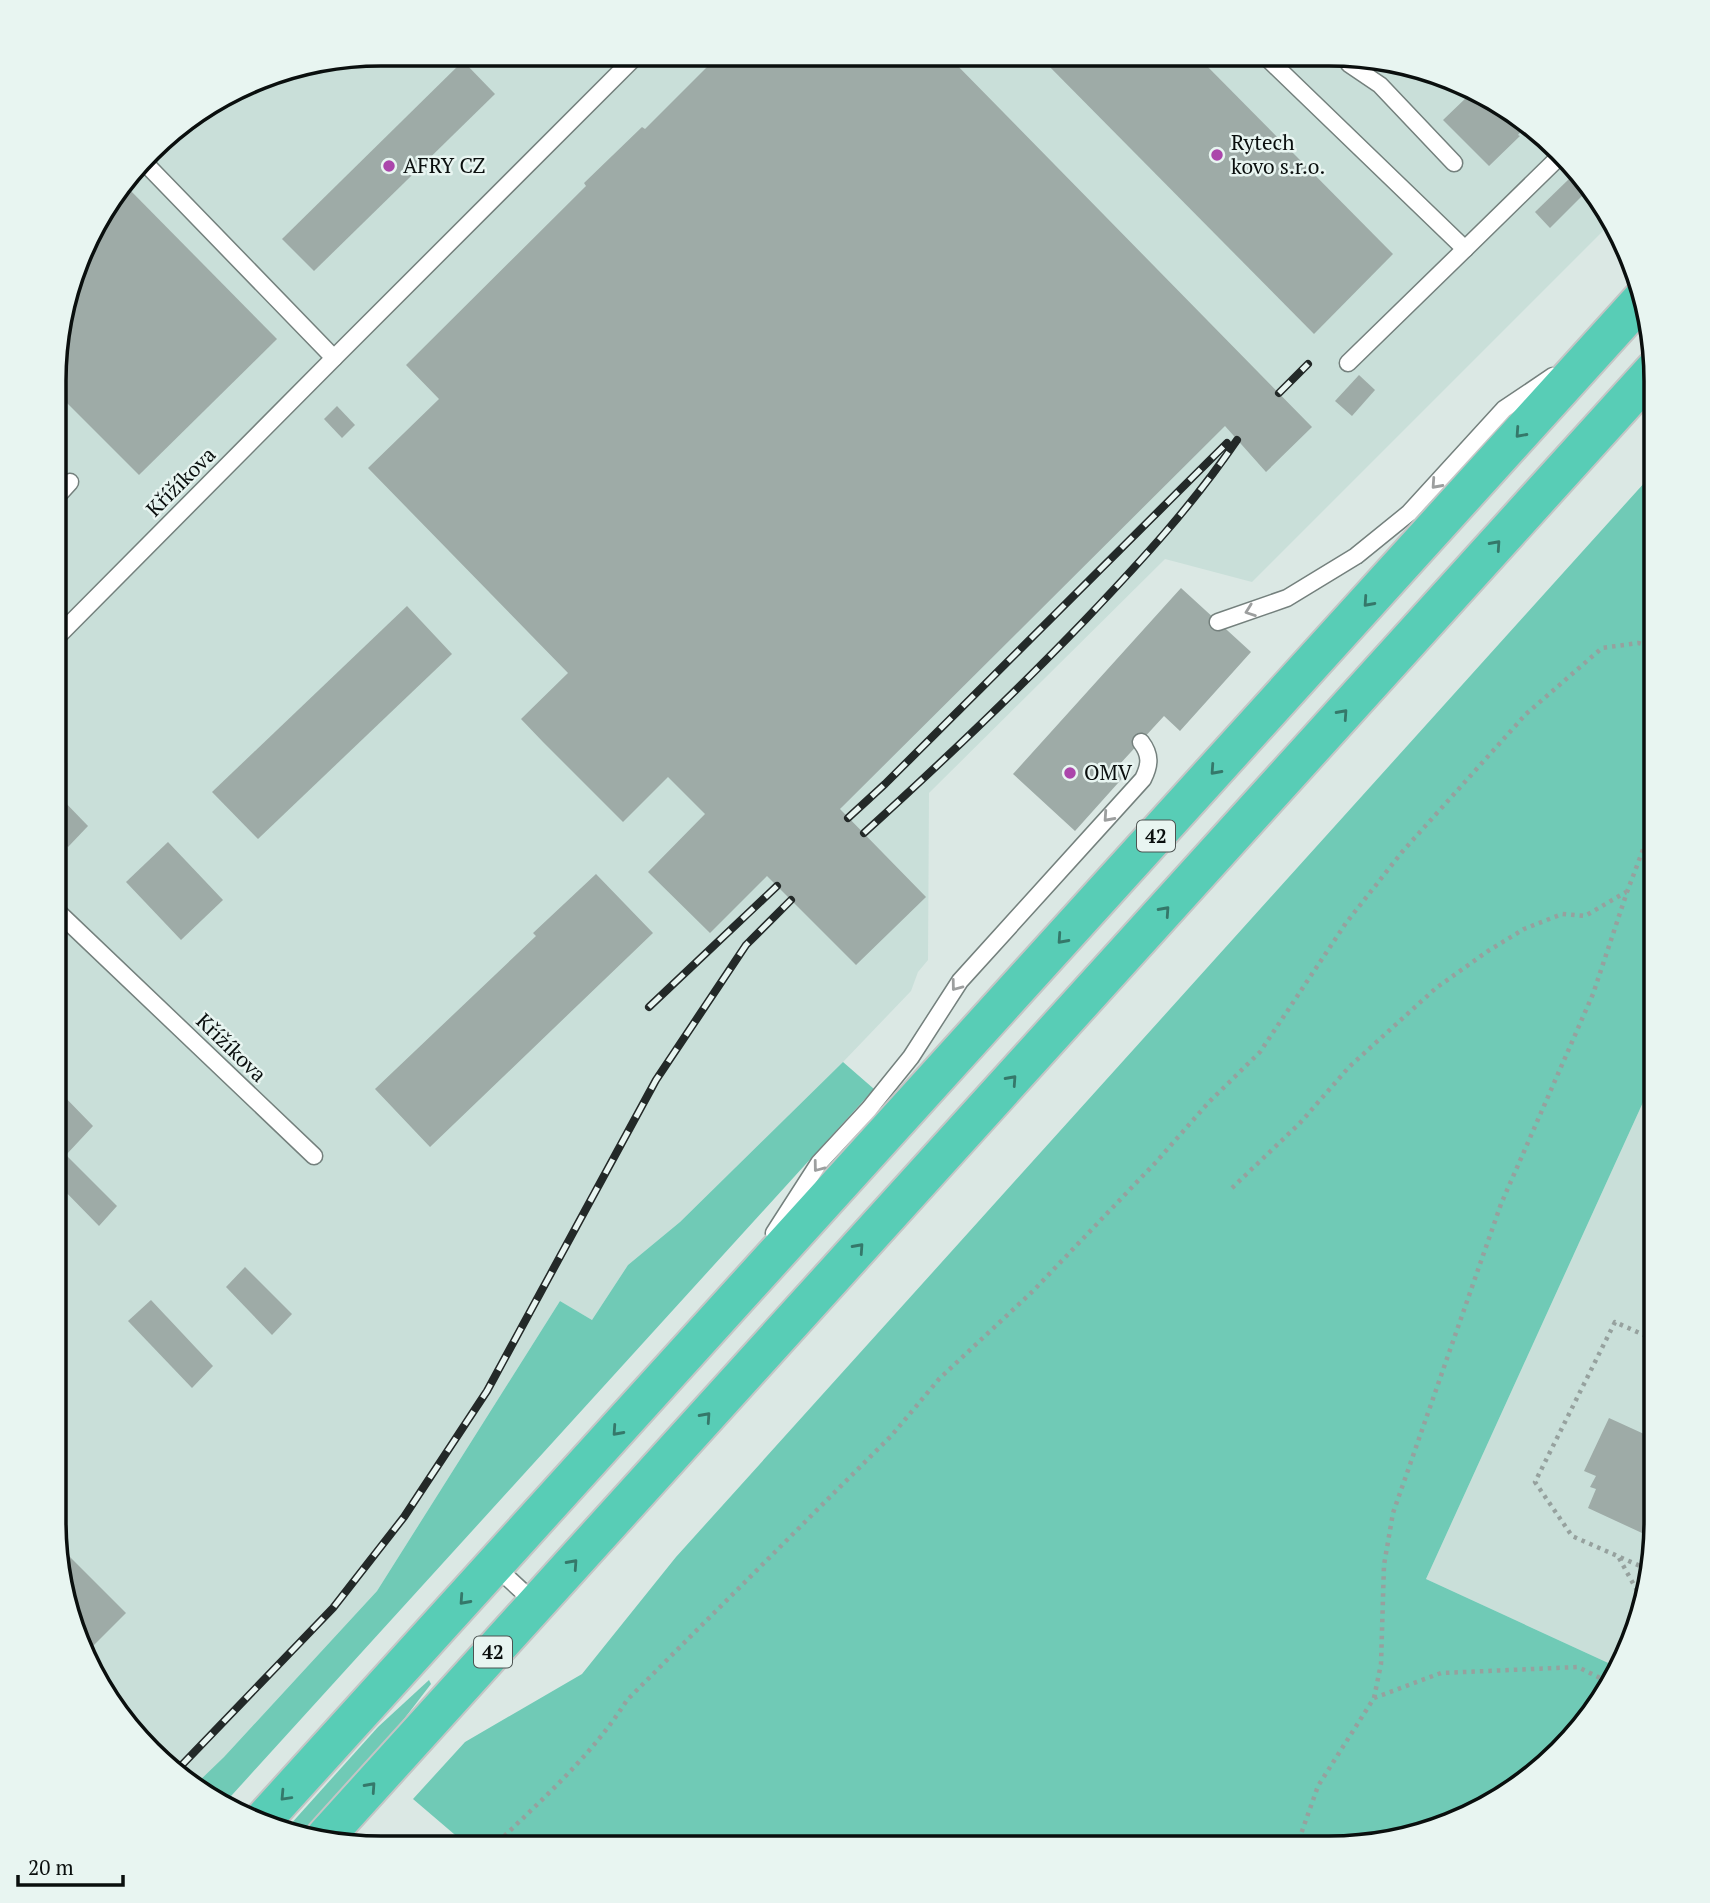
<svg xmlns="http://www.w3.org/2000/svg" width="1710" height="1903" font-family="'PT Serif',serif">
<rect width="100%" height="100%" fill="#dbe8e4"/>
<g fill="#c9dfd9">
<path d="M382,54l988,3 122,41 109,102 11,22 -360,360 -87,-23 -236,234 -1,167 -10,12 -7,19 -68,71 -163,160 -52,43 -36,55 -32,-19 -183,290 -153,166 -28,27 -87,-81 -37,-77 -17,-84 5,-1224 38,-100 68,-83 110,-63z"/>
<path d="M1655,1076v466l-38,125 -191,-88z"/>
</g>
<g fill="#70cab6">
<path d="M1655,471v605l-229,503 191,88 -5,18 -102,109 -77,37 -84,17h-894l6,-8 -48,-41 52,-57 117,-68 94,-117z"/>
<path d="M843,1062l31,27 -652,717 -4,-1 -22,-21 28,-27 153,-166 183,-290 32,19 36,-55 52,-43z"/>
<path d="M429,1680l2,4 -40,52 -87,95 -15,-5 89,-99z"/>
</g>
<g fill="#9eaba7">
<path d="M719,55l229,1 364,371 -46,45 -41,-46 -385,383 86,88 -70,68 -89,-89 -57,57 -62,-61 57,-58 -37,-37 -45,45 -80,-80 -22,-23 47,-46 -200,-205 71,-69 -33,-34 180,-179 -2,-3 58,-56 3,2z"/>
<path d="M1039,56l159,1 195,197 -79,80z"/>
<path d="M463,61l32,33 -181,177 -32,-32z"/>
<path d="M1460,87l32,11 32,30 -6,7 2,1 -31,30 -46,-46 25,-24z"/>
<path d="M1570,178l15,15 -35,35 -15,-16z"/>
<path d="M125,185l152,154 -138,136 -79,-79v-78l38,-100z"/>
<path d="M1359,375l16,15 -23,26 -17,-15z"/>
<path d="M337,406l18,19 -13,13 -18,-19z"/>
<path d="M1181,588l70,64 -71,79 -16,-15 -45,49 8,8 -52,58 -62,-57z"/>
<path d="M407,606l45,48 -194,185 -46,-47z"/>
<path d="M58,795l30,31 -20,21 -10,-10z"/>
<path d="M168,842l55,58 -42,40 -55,-58z"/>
<path d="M596,874l57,59 -223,214 -55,-58 161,-153 -3,-3z"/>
<path d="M57,1089l36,37 -27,29 51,51 -18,20 -42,-43z"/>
<path d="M245,1267l47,47 -20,21 -46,-48z"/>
<path d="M151,1300l62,66 -21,22 -64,-67z"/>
<path d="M1609,1418l46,21v100l-67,-31 8,-19 -6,-2 6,-11 -12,-5z"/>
<path d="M55,1542l71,71 -41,41 -13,-28z"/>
</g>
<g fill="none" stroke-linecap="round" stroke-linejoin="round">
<g stroke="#74807d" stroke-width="19">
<g id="lane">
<path d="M1266,57l199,192 92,-90"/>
<path d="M1349,64l31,21 74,78"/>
<path d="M144,162l190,196 303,-303"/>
<path d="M1348,363l117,-114"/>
<path d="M60,493l10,-11"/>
<path d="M1218,622l69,-24 69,-42 53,-43 95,-104 49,-33"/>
<path d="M59,635l275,-277"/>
<path d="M58,912l256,244"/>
<path d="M774,1233l45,-70 50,-54 42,-52 49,-76 183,-202c7,-14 8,-24 -2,-37"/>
<path d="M495,1566l41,38"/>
</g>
</g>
<g stroke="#c4c5c5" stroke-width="42">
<g id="highway">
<path d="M264,1819l1379,-1521"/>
<path d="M325,1837l1330,-1468"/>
</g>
</g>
<g stroke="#96a19e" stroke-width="4.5" stroke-dasharray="3.5 5" stroke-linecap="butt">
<path d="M1232,1188l68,-65 49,-56 87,-79 52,-37 36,-22 38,-15 23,2 41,-24"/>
<path d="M1619,1558l20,36"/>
<path d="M1647,1569l-75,-33 -37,-54 80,-160 40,18"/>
<path d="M1374,1698l7,-34 3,-99 9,-52 108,-309 92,-210 34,-102 25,-66 3,-48"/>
<path d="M492,1848c48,-47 99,-91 135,-148l265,-265 47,-56 94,-88 124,-130 52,-59 51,-50 86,-129 56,-71 124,-138 76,-66 36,-5 17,4"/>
<path d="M1296,1848l22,-62 56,-88 67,-25 137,-6 34,17"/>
</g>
<use href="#lane" stroke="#fff" stroke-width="16"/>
<use href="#highway" stroke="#58cdb6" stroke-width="38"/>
<g stroke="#232928" stroke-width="8">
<g id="rail">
<path d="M1279,393l29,-29"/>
<path d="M848,818l37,-34 342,-341"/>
<path d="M864,833c76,-69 151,-140 222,-214 55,-58 106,-113 151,-179"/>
<path d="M649,1007l128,-121"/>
<path d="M179,1768l154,-160 71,-91 83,-126 169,-311 90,-135 45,-45"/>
</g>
</g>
<use href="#rail" stroke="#e8f5f1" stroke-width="5" stroke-dasharray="16" stroke-linecap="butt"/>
</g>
<defs><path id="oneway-chevron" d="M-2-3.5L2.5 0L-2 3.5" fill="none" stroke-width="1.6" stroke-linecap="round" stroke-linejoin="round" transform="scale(1.75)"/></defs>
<g stroke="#35786a">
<use href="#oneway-chevron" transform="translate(1520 433) rotate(132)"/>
<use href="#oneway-chevron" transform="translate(1496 545) rotate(-48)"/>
<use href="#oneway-chevron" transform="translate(1368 602) rotate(132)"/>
<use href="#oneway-chevron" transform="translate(1343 714) rotate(-48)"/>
<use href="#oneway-chevron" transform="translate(1215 770) rotate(132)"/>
<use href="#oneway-chevron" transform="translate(1165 911) rotate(-48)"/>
<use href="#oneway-chevron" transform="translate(1062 939) rotate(132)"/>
<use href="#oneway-chevron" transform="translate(1012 1080) rotate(-48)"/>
<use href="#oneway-chevron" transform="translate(859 1248) rotate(-48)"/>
<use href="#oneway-chevron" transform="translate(706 1417) rotate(-48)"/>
<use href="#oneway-chevron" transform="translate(617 1431) rotate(132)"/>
<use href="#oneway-chevron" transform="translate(573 1564) rotate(-48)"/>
<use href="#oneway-chevron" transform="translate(464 1600) rotate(132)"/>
<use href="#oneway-chevron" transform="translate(371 1787) rotate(-48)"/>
<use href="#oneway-chevron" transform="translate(285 1796) rotate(133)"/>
</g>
<g stroke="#9d9f9f">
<use href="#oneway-chevron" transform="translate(1436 484) rotate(132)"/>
<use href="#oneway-chevron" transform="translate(1250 611) rotate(160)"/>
<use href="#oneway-chevron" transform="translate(1108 817) rotate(132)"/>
<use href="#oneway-chevron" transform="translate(956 986) rotate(127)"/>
<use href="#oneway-chevron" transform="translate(818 1167) rotate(127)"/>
</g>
<g fill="#ab46ab" stroke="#e8f5f1" stroke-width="2.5">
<circle cx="1217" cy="155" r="7"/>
<circle cx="389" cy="166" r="7"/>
<circle cx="1070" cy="773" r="7"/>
</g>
<g text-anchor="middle" stroke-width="5" stroke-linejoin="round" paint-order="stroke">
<g fill="#e8f5f1" stroke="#4d5452" stroke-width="2">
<rect x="1137" y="820.5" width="38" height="31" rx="5"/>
<rect x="474" y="1636.5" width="38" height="31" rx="5"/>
</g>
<g font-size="19" font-weight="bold" fill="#0a0f0e">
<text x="1156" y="843">42</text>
<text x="493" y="1659">42</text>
</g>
<g font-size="21" fill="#0a0f0e" stroke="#e8f5f1" text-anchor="start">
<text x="1231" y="150">Rytech<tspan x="1231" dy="24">kovo s.r.o.</tspan></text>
<text x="403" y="173">AFRY CZ</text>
<text x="1084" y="780">OMV</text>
</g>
<g font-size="21" fill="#0a0f0e" stroke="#e8f5f1">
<text transform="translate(181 482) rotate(-45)" y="7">Křížíkova</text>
<text transform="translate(231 1048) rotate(44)" y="7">Křížíkova</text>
</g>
</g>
<path d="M0 0H1710V1903H0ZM381 66H1329A315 315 0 0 1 1644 381V1521A315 315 0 0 1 1329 1836H381A315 315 0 0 1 66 1521V381A315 315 0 0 1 381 66Z" fill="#e8f5f1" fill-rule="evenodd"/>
<path fill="none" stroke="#0a0f0e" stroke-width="3.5" d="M381 66H1329A315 315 0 0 1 1644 381V1521A315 315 0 0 1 1329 1836H381A315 315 0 0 1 66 1521V381A315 315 0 0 1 381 66Z"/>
<path d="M18 1875v10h105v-10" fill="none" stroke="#0a0f0e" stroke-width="3.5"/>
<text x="28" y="1875" font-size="21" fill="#0a0f0e" stroke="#e8f5f1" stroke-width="5" paint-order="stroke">20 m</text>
</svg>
